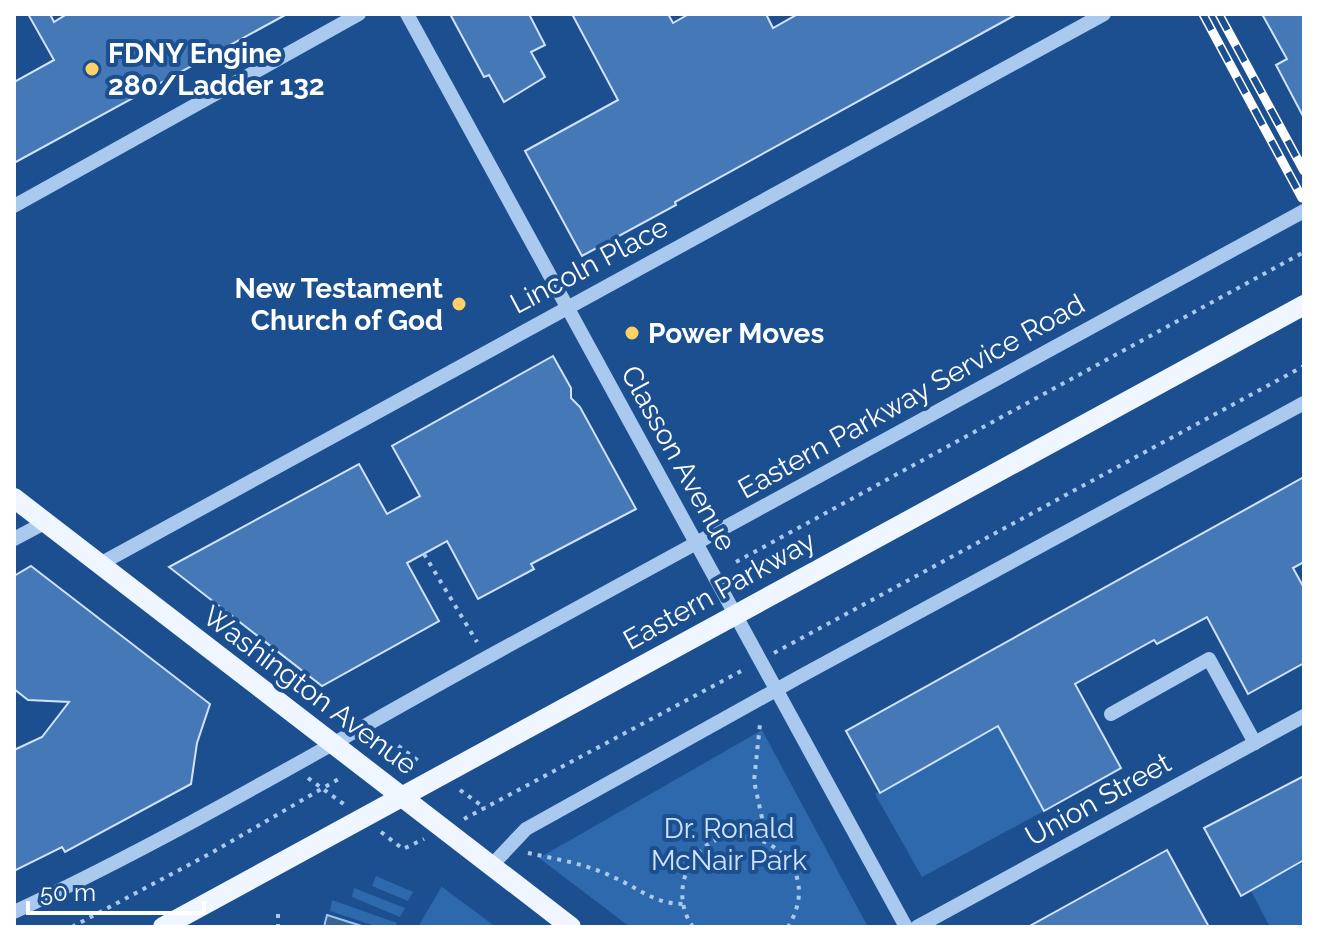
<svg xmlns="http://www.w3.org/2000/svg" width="1318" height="941" font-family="Raleway,sans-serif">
<rect width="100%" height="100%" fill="#1b4f8f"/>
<g fill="#2e69ad">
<path d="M998,726l46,85 -122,66 -47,-83z"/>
<path d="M762,730l106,197h-238l-91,-69z"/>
<path d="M1304,862v65h-34l-19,-36z"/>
<path d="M376,876l37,16 -5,9 -36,-15z"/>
<path d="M442,886v1l54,40h-78z"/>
<path d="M354,888l51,20 -5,9 -48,-20z"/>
<path d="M332,900l65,23 -2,4h-17l-48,-16z"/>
</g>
<path fill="#3c6290" stroke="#9cc4f0" stroke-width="2" d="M327,915l38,12h-41z"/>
<g fill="#4478b7" stroke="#cfe3fa" stroke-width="2">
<path d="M28,14h22l4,8 13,-8h220l-273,149v-81l40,-22z"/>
<path d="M450,14h79l16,31 -14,7 14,25 -41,25 -15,-27 -5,2z"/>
<path d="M572,14h96l5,9 16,-9h77l7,14 25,-14h219l-342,188 1,3 -94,51 -57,-105 93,-51z"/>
<path d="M1262,14h42v104l-28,-53 11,-6z"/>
<path d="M553,356l18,32v10l9,9 56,102 -105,55 3,5 -56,30 -31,-58 -40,22 32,58 -117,65 -153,-119 190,-103 28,50 33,-18 -28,-50z"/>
<path d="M1304,477v85l-11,6 11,20v75l-56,31 -41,-77 -50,27 -3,-4 -79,44 46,84 -77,43 -46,-85 -118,67 -34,-62z"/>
<path d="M31,566l179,138 -13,39 -6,41 -126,68 -3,-5 -48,24v-121l28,-13 27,-35 -41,-2 -14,-11v-113z"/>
<path d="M1304,776v84l-63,36 -37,-68z"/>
<path d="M1167,850l42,77h-181z"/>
</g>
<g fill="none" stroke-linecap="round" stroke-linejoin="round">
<g stroke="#a9c9ee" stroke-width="4" stroke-dasharray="4 6" stroke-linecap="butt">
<path d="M424,554l53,88"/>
<path d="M736,562l568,-310"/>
<path d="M774,653l530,-287"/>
<path d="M381,754l16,-9 23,17"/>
<path d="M308,778l37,27"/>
<path d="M460,790l25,18"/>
<path d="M464,819l281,-150"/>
<path d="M381,832l22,17 21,-10"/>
<path d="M760,838l2,-20 -8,-37 6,-57"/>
<path d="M528,853c28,6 59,11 85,24 26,11 41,27 70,27"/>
<path d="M278,914v13"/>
<path d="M72,927l141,-75 129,-75"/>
<path d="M693,927c-10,-14 -13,-31 -9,-47 23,-86 153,-33 104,47"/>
</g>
<g stroke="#a9c9ee" stroke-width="14">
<path d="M407,14l499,913"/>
<path d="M14,206l345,-192"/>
<path d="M14,539l32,-17"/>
<path d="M100,564l1004,-550"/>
<path d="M1111,714l98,-55 46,84"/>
<path d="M492,865l34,-36 275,-153 503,-273"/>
<path d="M14,912c165,-77 321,-171 481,-259 269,-147 539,-294 809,-442"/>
<path d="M917,927l387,-211"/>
</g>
<g stroke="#f0f6ff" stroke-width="20">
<path d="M14,498l557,429"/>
<path d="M163,927l1141,-622"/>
</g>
<g stroke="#fff" stroke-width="9">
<g id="rail">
<path d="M1203,14l99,184"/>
<path d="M1219,14l85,157"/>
</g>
</g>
<use href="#rail" stroke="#1b4f8f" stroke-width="6" stroke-dasharray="18" stroke-linecap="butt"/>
</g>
<g fill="#ffd166" stroke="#1b4f8f" stroke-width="3">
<circle cx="92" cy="69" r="8"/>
<circle cx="459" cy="304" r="8"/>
<circle cx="632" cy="333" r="8"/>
</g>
<g text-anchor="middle" stroke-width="8" stroke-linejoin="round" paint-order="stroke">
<g font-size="28" font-weight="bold" fill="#fff" stroke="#1b4f8f" text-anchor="start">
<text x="108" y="63">FDNY Engine<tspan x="108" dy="32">280/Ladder 132</tspan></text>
<text x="443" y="298" text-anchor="end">New Testament<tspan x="443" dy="32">Church of God</tspan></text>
<text x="648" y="343">Power Moves</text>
</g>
<g font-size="28" fill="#fff" stroke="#1b4f8f">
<text transform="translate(589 265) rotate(-28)" y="10">Lincoln Place</text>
<text transform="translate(911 396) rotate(-29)" y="10">Eastern Parkway Service Road</text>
<text transform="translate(679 458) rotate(61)" y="10">Classon Avenue</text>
<text transform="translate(719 590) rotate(-29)" y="10">Eastern Parkway</text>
<text transform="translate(310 690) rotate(37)" y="10">Washington Avenue</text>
<text transform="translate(1098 799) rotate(-29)" y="10">Union Street</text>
</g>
<g font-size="28" fill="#cfe3fa" stroke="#1b4f8f">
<text x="729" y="838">Dr. Ronald<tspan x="729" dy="32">McNair Park</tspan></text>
</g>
</g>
<rect width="1318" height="941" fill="none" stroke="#ffffff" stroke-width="32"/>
<path d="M28 901v12h176v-12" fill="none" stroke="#ffffff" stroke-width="4"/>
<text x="40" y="901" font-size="24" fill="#ffffff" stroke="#1b4f8f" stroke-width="6" paint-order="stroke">50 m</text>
</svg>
